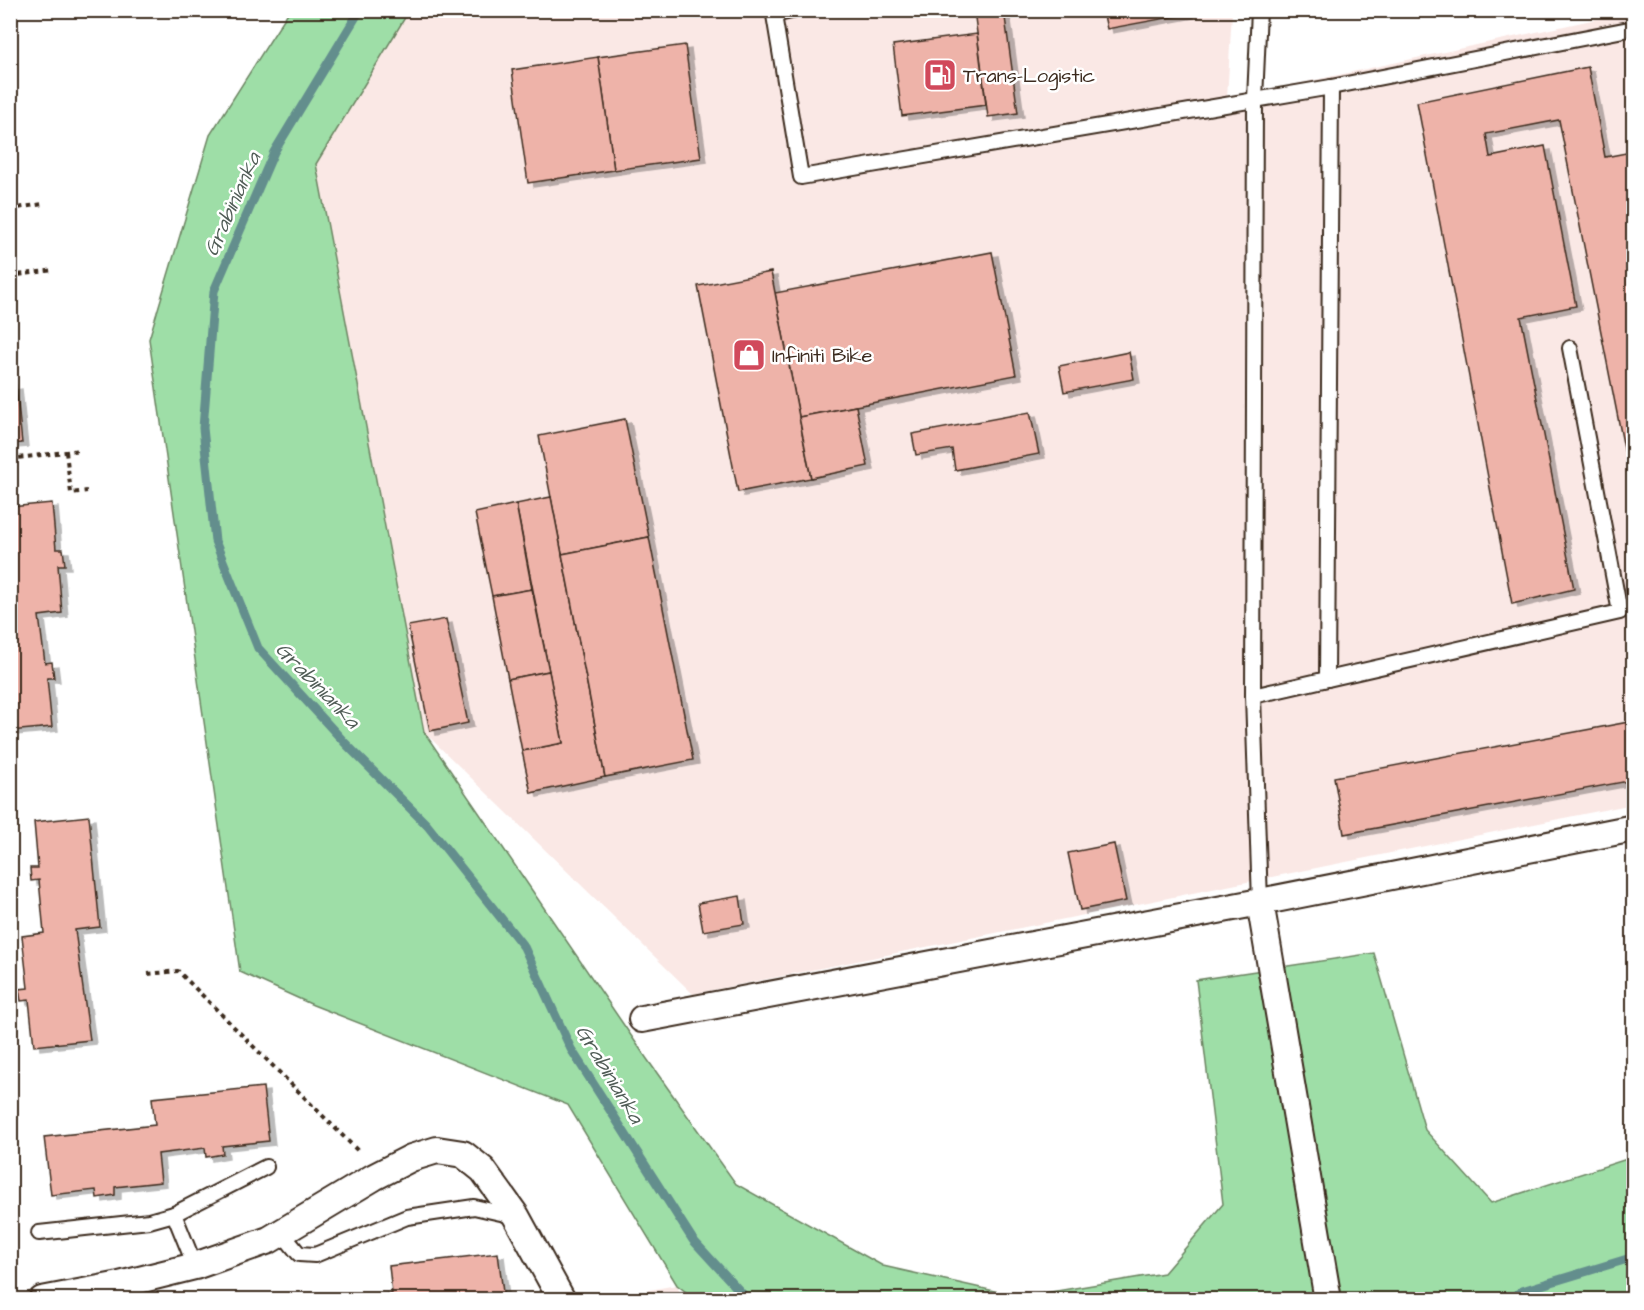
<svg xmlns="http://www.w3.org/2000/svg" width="1644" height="1310" font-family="'Architects Daughter',sans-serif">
<defs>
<filter id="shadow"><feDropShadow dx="6" dy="4" stdDeviation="0" flood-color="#0004"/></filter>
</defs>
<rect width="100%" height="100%" fill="#fff"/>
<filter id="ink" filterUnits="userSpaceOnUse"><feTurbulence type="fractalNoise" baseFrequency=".0167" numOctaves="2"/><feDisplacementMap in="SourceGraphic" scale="12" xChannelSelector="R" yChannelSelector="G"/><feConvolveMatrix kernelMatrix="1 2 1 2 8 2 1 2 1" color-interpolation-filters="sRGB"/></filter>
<g filter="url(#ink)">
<g fill="#fae8e5">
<path d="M409,11h823l-5,88 406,-88v793l-940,190 -269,-262 -108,-568z"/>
<path d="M677,1285l5,14h-83z"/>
</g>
<path fill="#9edea7" stroke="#6c8462" stroke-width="1.5" d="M289,11h120l-93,153 108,568 223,327 89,125 147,82 138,31 143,-24 59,-69 -27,-224 178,-27 51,177 66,73 142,-46v142h-938l-18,-14 -109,-180 -255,-100 -73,-33 -91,-633 61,-204z"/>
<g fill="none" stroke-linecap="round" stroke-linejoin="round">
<g stroke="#648e8d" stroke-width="9">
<path d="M360,10l-86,142 -60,139 -11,137 12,113 43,107 88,96 81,81 97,122 47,102 122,191 55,60"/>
<path d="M1509,1300l13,-9 112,-34"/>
</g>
</g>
<g fill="#eeb3a9" stroke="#3b2a1e" stroke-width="1.5" filter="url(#shadow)">
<path d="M974,10h30l14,103 -30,4z"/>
<path d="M1187,10l1,4 -81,15 -4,-18z"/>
<path d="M977,34l9,71 -84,11 -9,-71z"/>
<path d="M685,45l16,113 -87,12 -16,-113z"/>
<path d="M598,57l16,113 -86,13 -16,-113z"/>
<path d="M1588,67l17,90 26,-5 3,12v335l-75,-379 -73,14 4,23 55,-11 31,160 -55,11 53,272 -62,15 -95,-502z"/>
<path d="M992,252l24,123 -217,42 -24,-124z"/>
<path d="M771,272l40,206 -73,14 -40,-206z"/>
<path d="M1129,352l5,27 -70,13 -5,-26z"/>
<path d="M16,385l6,58 -12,1v-58z"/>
<path d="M856,406l12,60 -57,12 -12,-61z"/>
<path d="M1030,412l9,42 -84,16 -3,-21 -36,6 -4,-21z"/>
<path d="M625,419l24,118 -87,17 -23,-118z"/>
<path d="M551,497l54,280 -74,16 -9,-42 41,-8 -47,-239z"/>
<path d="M52,503l4,46h7l2,16h-7l4,48 -23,3 6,47 7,-1 2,16h-7l5,49 -42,4v-224z"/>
<path d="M516,504l16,85 -40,7 -17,-83z"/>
<path d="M649,537l44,223 -88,17 -43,-223z"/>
<path d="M532,589l17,82 -41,8 -16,-83z"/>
<path d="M446,619l22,104 -38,8 -22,-105z"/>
<path d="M549,671l14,72 -41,8 -14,-72z"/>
<path d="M1634,721v59l-290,54 -10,-57z"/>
<path d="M89,816l11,111 -25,3 15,110 -56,6 -5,-46 -8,1 -2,-12 9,-1 -6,-52 22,-3 -5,-53 -8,1 -1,-13h8l-4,-46z"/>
<path d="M1114,844l12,57 -46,9 -12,-57z"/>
<path d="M740,896l4,28 -41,7 -5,-28z"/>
<path d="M263,1087l6,54 -47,5 1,8 -17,3 -1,-9 -47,6 3,28 -46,5v8l-18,3 -1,-8 -45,5 -7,-58 111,-12 -3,-27z"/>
<path d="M498,1253l6,47h-167l55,-7 -3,-27z"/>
</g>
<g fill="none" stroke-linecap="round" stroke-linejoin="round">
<g stroke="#3b2a1e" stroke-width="18">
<g id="service">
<path d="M796,10l-22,5 27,162 530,-90 -4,592"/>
<path d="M1259,10l-4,89 -2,597 7,206"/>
<path d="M1331,87l303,-59"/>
<path d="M1253,696l367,-84 -50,-264"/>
<path d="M39,1233l110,-12 25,-7"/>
<path d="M282,1233l17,21 16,1 92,-38 67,-10 40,9"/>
<path d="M195,1266l-21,-52 92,-47"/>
</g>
</g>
<g stroke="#3b2a1e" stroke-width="30">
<g id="minor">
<path d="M1260,902l68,398"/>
<path d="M642,1019l618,-117 374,-74"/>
<path d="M42,1300l73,-14 80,-20 74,-26 105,-63 37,-19 26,-8 26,4 20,16 33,46 46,84"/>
</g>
</g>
<g stroke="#3b2a1e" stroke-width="4" stroke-dasharray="4.5 4.5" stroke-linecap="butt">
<path d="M10,25h1"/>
<path d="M10,209l33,-5"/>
<path d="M10,276l44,-6"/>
<path d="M66,452l5,41 16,-2"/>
<path d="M10,459l71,-9"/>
<path d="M148,974l30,-3 182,182"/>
</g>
<use href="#service" stroke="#fff" stroke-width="14"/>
<use href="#minor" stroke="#fff" stroke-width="26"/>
</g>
</g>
<defs>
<g id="fuel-square" transform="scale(1.725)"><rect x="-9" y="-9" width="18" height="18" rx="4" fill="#d1495b" stroke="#fff"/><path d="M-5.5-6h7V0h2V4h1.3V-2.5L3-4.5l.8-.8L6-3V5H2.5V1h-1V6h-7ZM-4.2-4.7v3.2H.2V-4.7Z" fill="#fff"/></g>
<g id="shop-square" transform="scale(1.725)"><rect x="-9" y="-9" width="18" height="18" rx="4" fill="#d1495b" stroke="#fff"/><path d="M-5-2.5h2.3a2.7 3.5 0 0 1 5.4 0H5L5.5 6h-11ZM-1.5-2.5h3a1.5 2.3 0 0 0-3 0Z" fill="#fff"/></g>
</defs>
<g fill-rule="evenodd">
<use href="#fuel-square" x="940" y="75"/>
<use href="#shop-square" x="749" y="355"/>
</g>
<g text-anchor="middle" stroke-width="5" stroke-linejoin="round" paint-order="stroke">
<g font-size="20" fill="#3b2a1e" stroke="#fff" text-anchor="start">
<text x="963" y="82">Trans-Logistic</text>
<text x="772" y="362">Infiniti Bike</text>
</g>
<g font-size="21" font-style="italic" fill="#505c56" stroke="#fff">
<text transform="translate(232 204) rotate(-66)" y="7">Grabinianka</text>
<text transform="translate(318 685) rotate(46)" y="7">Grabinianka</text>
<text transform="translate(610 1074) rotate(59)" y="7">Grabinianka</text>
</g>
</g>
<rect width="1644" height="1310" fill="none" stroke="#fff" stroke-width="36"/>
<rect x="18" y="18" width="1608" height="1274" fill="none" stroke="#3b2a1e" stroke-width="2" filter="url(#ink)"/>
</svg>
